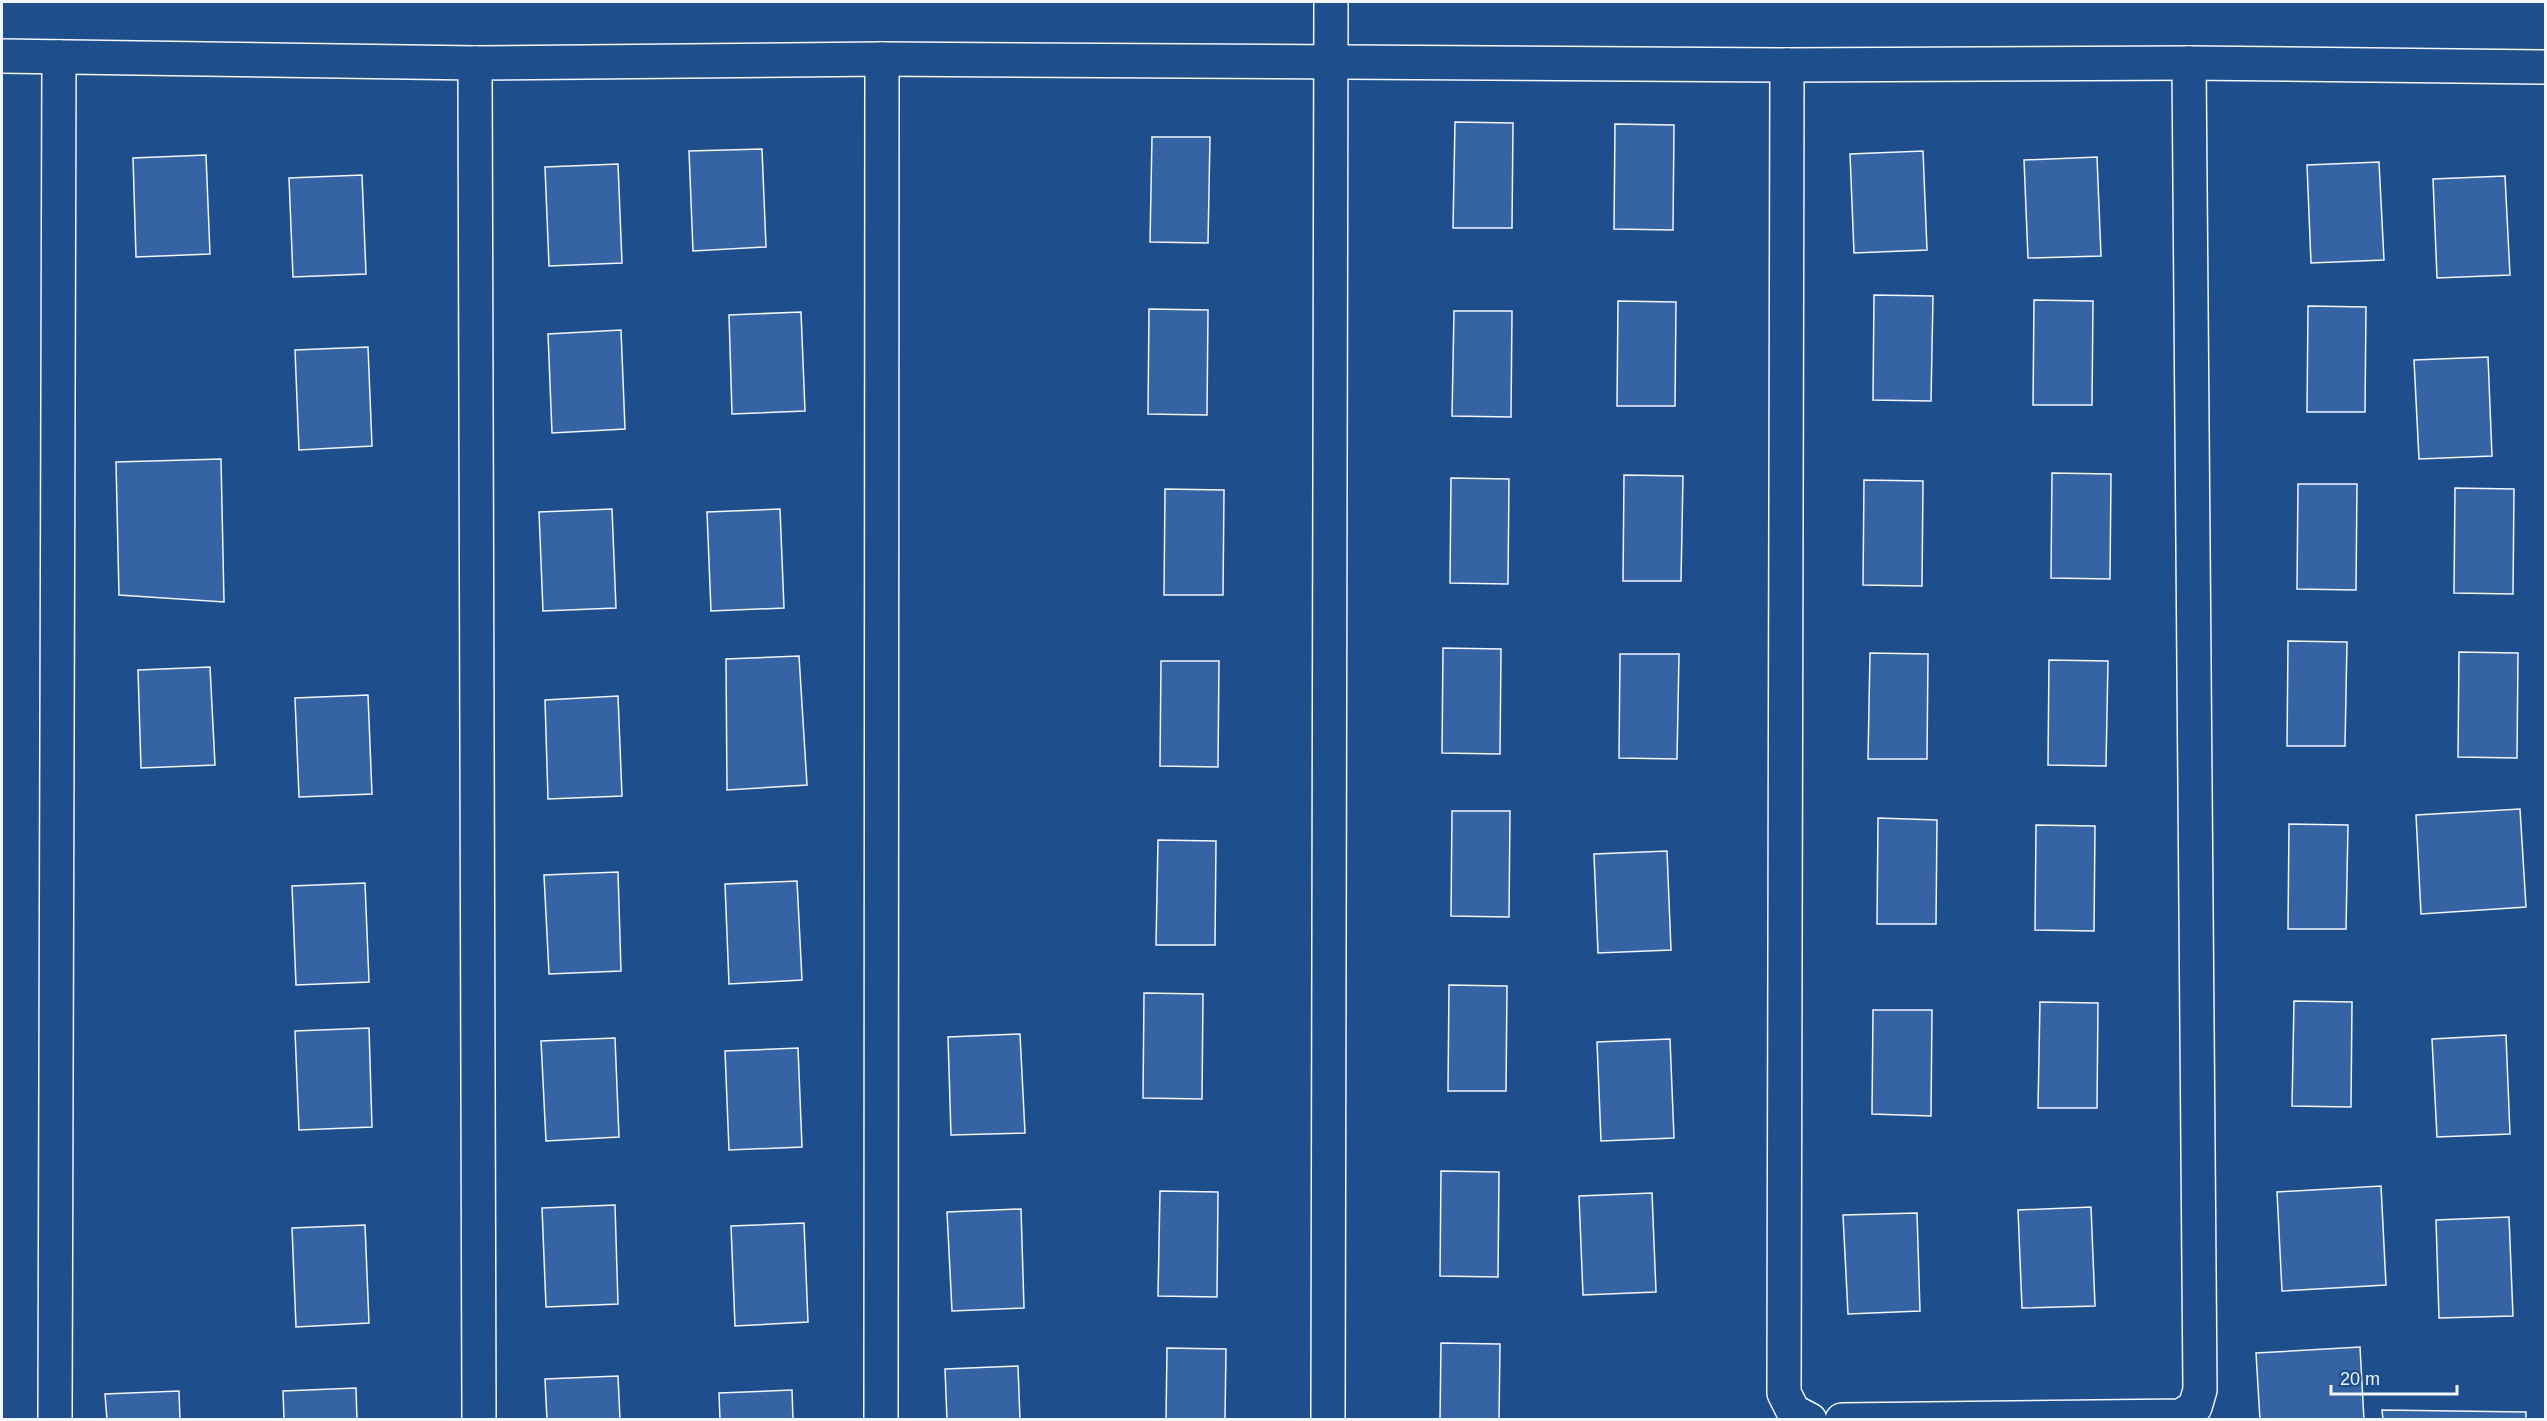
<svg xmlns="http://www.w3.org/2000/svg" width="2547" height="1421" font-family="Helvetica,sans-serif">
<rect width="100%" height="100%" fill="#1f4e8c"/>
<g fill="#3563a3" stroke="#f2f6ff" stroke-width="1.5">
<path d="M1455,122l58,1 -1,105h-59z"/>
<path d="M1615,124l59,1 -1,105 -59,-1z"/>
<path d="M1152,137h58l-2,106 -58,-1z"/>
<path d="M762,149l4,98 -73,4 -4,-100z"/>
<path d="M1923,151l4,99 -73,3 -4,-99z"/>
<path d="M206,155l4,99 -74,3 -3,-99z"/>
<path d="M2097,157l4,99 -73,2 -4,-98z"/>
<path d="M2379,162l5,98 -73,3 -4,-98z"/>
<path d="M618,164l4,99 -73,3 -4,-99z"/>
<path d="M362,175l4,99 -73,3 -4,-99z"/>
<path d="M2505,176l5,99 -73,3 -4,-99z"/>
<path d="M1874,295l59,1 -2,105 -58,-1z"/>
<path d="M2034,300l59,1 -1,104h-59z"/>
<path d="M1618,301l58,1 -1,104h-58z"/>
<path d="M2308,306l58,1 -1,105h-58z"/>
<path d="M1149,309l59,1 -1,105 -59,-1z"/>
<path d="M1454,311h58l-1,106 -59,-1z"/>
<path d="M801,312l4,99 -73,3 -3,-99z"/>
<path d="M621,330l4,99 -73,4 -4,-99z"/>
<path d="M368,347l4,99 -73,4 -4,-100z"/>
<path d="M2488,357l4,99 -73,3 -5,-99z"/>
<path d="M221,459l3,143 -105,-7 -3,-133z"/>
<path d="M2052,473l59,1 -1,105 -59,-1z"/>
<path d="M1624,475l59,1 -2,105h-58z"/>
<path d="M1451,478l58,1 -1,105 -58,-1z"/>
<path d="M1864,480l59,1 -1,105 -59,-1z"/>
<path d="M2298,484h59l-1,106 -59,-1z"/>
<path d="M2455,488l59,1 -1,105 -59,-1z"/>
<path d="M1165,489l59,1 -1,105h-59z"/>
<path d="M612,509l4,99 -73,3 -4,-99z"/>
<path d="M780,509l4,99 -73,3 -4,-99z"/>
<path d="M2288,641l59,1 -2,104h-58z"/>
<path d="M1443,648l58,1 -1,105 -58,-1z"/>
<path d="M2459,652l59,1 -1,105 -59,-1z"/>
<path d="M1870,653l58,1 -1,105h-59z"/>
<path d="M1620,654h59l-2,105 -58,-1z"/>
<path d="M799,656l8,129 -80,5 -1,-131z"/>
<path d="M2049,660l59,1 -2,105 -58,-1z"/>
<path d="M1161,661h58l-1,106 -58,-1z"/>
<path d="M210,667l5,98 -74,3 -3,-98z"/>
<path d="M368,695l4,99 -73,3 -4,-99z"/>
<path d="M618,696l4,100 -74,3 -3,-99z"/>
<path d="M2520,809l6,98 -105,7 -5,-99z"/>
<path d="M1452,811h58l-1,106 -58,-1z"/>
<path d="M1878,818l59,2 -1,104h-59z"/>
<path d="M2289,824l59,1 -2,104h-58z"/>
<path d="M2036,825l59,1 -1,105 -59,-1z"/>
<path d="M1158,840l58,1 -1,104h-59z"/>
<path d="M1667,851l4,99 -73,3 -4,-99z"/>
<path d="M618,872l3,99 -72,3 -5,-99z"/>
<path d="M797,881l5,99 -73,4 -4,-100z"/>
<path d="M365,883l4,99 -73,3 -4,-99z"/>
<path d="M1449,985l58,1 -1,105h-58z"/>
<path d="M1144,993l59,1 -1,105 -59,-1z"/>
<path d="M2294,1001l58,1 -1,105 -59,-1z"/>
<path d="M2040,1002l58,1 -1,105h-59z"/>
<path d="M1873,1010h59l-1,106 -59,-2z"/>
<path d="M369,1028l3,99 -73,3 -4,-99z"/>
<path d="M1020,1034l5,99 -74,2 -3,-98z"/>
<path d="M2506,1035l4,99 -73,3 -5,-98z"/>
<path d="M615,1038l4,99 -73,4 -5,-100z"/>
<path d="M1670,1039l4,99 -73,3 -4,-99z"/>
<path d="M798,1048l4,99 -73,3 -4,-99z"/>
<path d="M1441,1171l58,1 -1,105 -58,-1z"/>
<path d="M2381,1186l5,99 -104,6 -5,-99z"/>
<path d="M1160,1191l58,1 -1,105 -59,-1z"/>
<path d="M1652,1193l4,99 -73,3 -4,-99z"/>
<path d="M615,1205l3,99 -72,3 -4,-99z"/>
<path d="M2091,1207l4,99 -73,2 -4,-98z"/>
<path d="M1021,1209l3,99 -72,3 -5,-99z"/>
<path d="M1917,1213l3,98 -72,3 -5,-99z"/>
<path d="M2509,1217l4,99 -74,2 -3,-98z"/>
<path d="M804,1223l4,99 -73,4 -4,-100z"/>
<path d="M365,1225l4,98 -73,4 -4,-99z"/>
<path d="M1441,1343l59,1 -1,76h-59z"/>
<path d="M2360,1347l4,73h-104l-4,-67z"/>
<path d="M1167,1348l59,1 -1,71h-59z"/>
<path d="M1018,1366l2,54h-73l-2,-51z"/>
<path d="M618,1376l2,44h-73l-2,-41z"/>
<path d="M356,1388l1,32h-73l-1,-29z"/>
<path d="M792,1390l1,30h-73l-1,-27z"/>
<path d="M179,1391l1,29h-73l-2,-26z"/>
<path d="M2382,1410l144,2v8h-143z"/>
</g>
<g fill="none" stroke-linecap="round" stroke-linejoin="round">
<g stroke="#f2f6ff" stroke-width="36">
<g id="minor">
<path d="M2,56l473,7 407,-4 905,6 402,-2 357,4"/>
<path d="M475,63l4,1357"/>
<path d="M1787,65l-3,1328 9,18 17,9"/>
<path d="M55,1420l4,-1363"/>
<path d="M881,1420l1,-1361"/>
<path d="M1328,1420l3,-1418"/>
<path d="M1842,1420l339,-4 14,-9 5,-17 -11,-1327"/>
</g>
</g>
<use href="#minor" stroke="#1f4e8c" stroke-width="33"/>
</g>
<rect width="2547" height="1421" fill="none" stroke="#f2f6ff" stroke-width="6"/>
<path d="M2331 1385v9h126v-9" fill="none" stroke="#f2f6ff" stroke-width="3"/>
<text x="2340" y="1385" font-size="18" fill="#f2f6ff" stroke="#1f4e8c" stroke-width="4.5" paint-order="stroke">20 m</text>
</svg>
